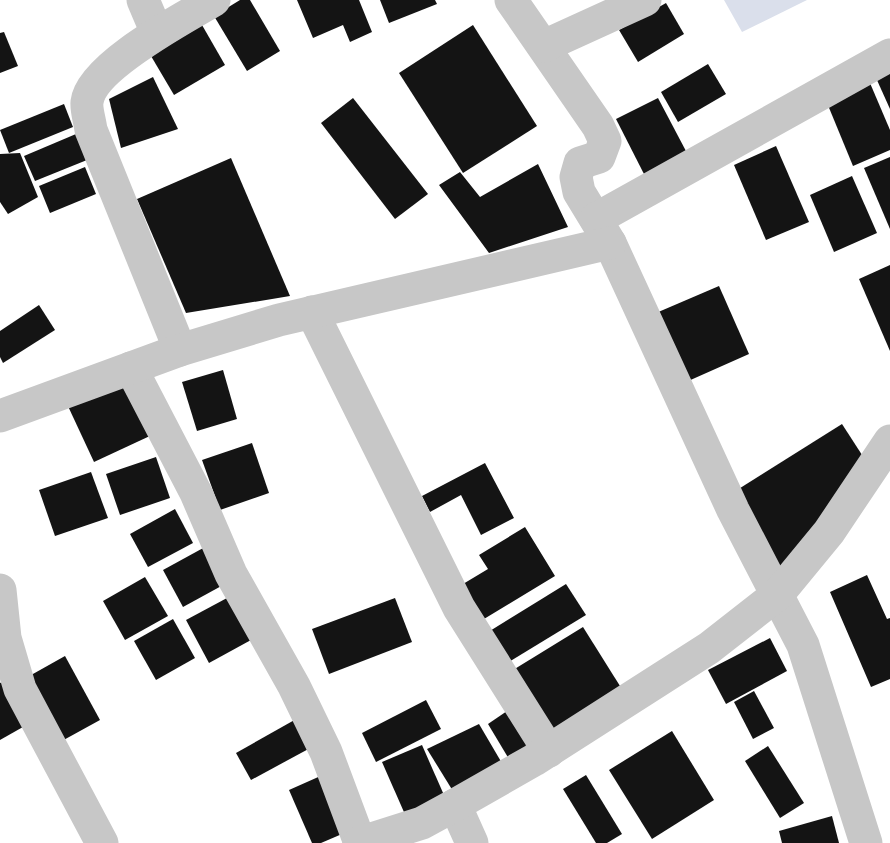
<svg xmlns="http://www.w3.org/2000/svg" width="890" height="843" font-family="Karla,sans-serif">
<rect width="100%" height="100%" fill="#fff"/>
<path fill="#dadfeb" d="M724,0h83l-65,32z"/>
<g fill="#141414">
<path d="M240,0h10l30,51 -33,20 -33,-55z"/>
<path d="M297,0h62l13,32 -22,10 -7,-17 -30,13z"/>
<path d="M380,0h55l2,4 -48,19z"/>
<path d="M666,3l18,31 -46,28 -19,-32z"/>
<path d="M202,25l23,40 -51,30 -23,-39z"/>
<path d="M473,25l64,101 -74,47 -64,-100z"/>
<path d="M4,32l14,34 -18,7v-40z"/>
<path d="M890,61v48l-18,-40z"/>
<path d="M708,64l18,30 -48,28 -17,-30z"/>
<path d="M867,76l23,54v20l-37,16 -28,-68z"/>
<path d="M153,77l25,52 -57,19 -12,-49z"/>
<path d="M353,98l75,96 -33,25 -74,-96z"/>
<path d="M658,98l29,55 -42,23 -29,-57z"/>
<path d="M64,104l9,23 -64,26 -9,-23z"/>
<path d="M76,134l11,26 -52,21 -11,-25z"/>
<path d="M776,146l33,76 -43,18 -32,-75z"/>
<path d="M20,153l18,44 -30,17 -8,-12v-48z"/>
<path d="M890,157v72l-26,-61z"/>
<path d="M231,158l59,138 -104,17 -49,-114z"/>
<path d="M538,164l30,63 -79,26 -50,-68 21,-13 20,25z"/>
<path d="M85,167l11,27 -46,19 -11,-27z"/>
<path d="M852,176l25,57 -43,19 -24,-57z"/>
<path d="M890,265v86l-31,-72z"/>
<path d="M719,286l30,68 -63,28 -30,-69z"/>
<path d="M39,305l16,25 -52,33 -3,-6v-26z"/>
<path d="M223,370l14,49 -40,12 -15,-49z"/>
<path d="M124,377l28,58 -58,27 -27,-58z"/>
<path d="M842,424l22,34 -80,122 -47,-90z"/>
<path d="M252,443l17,50 -49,17 -18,-50z"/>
<path d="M156,457l14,41 -50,17 -14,-41z"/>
<path d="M485,463l29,55 -33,17 -20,-40 -31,17 -8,-16z"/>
<path d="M91,472l17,46 -53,18 -16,-46z"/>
<path d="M175,509l18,34 -45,24 -18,-33z"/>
<path d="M525,527l30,49 -76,46 -21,-35 30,-18 -9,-14z"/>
<path d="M205,547l20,37 -42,23 -20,-37z"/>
<path d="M867,575l20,44 3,-1v61l-19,8 -41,-95z"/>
<path d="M145,577l23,39 -43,24 -22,-39z"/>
<path d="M566,584l20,31 -82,50 -19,-31z"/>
<path d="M227,598l24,42 -42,23 -23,-43z"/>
<path d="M395,598l17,44 -83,32 -17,-45z"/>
<path d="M173,619l22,39 -39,22 -22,-39z"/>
<path d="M583,627l42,67 -70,43 -42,-67z"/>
<path d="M770,638l17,33 -61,33 -18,-34z"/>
<path d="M65,656l35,64 -40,22 -36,-63z"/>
<path d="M6,680l24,43 -30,17v-57z"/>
<path d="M754,691l20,37 -21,11 -19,-37z"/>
<path d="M426,700l15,29 -65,33 -14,-29z"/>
<path d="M513,707l27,44 -28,13 -24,-40z"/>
<path d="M298,718l16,28 -63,34 -15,-27z"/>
<path d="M479,724l27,46 -50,26 -29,-47z"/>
<path d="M672,731l42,69 -62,39 -43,-69z"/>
<path d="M422,745l25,57 -40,17 -25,-57z"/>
<path d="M768,746l36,57 -24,15 -35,-57z"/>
<path d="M325,774l24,57 -28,12h-9l-23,-53z"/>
<path d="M586,775l36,59 -15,9h-11l-33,-54z"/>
<path d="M832,816l7,27h-57l-3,-12z"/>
</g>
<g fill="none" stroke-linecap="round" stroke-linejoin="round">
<g stroke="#c7c7c7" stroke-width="33">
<path d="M143,0l14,33"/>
<path d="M511,0l87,126 7,15 -6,16 -19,6 -4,14 3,15 31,51 123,267 70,135 63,198"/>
<path d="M544,46l101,-46"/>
<path d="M596,219l294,-164"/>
<path d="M312,312l147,296 90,143"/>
<path d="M180,350l-89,-220c-1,-9 -5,-20 -4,-28 4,-36 97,-84 127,-102"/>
<path d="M131,368l65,125 35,81 63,112 32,66 34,91"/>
<path d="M0,416l180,-66 99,-30 331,-77"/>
<path d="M0,590l5,48 15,51 82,154"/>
<path d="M455,805l17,38"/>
<path d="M359,843l63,-20 33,-18 79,-45 175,-112 69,-54 51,-62 61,-91"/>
</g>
</g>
</svg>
